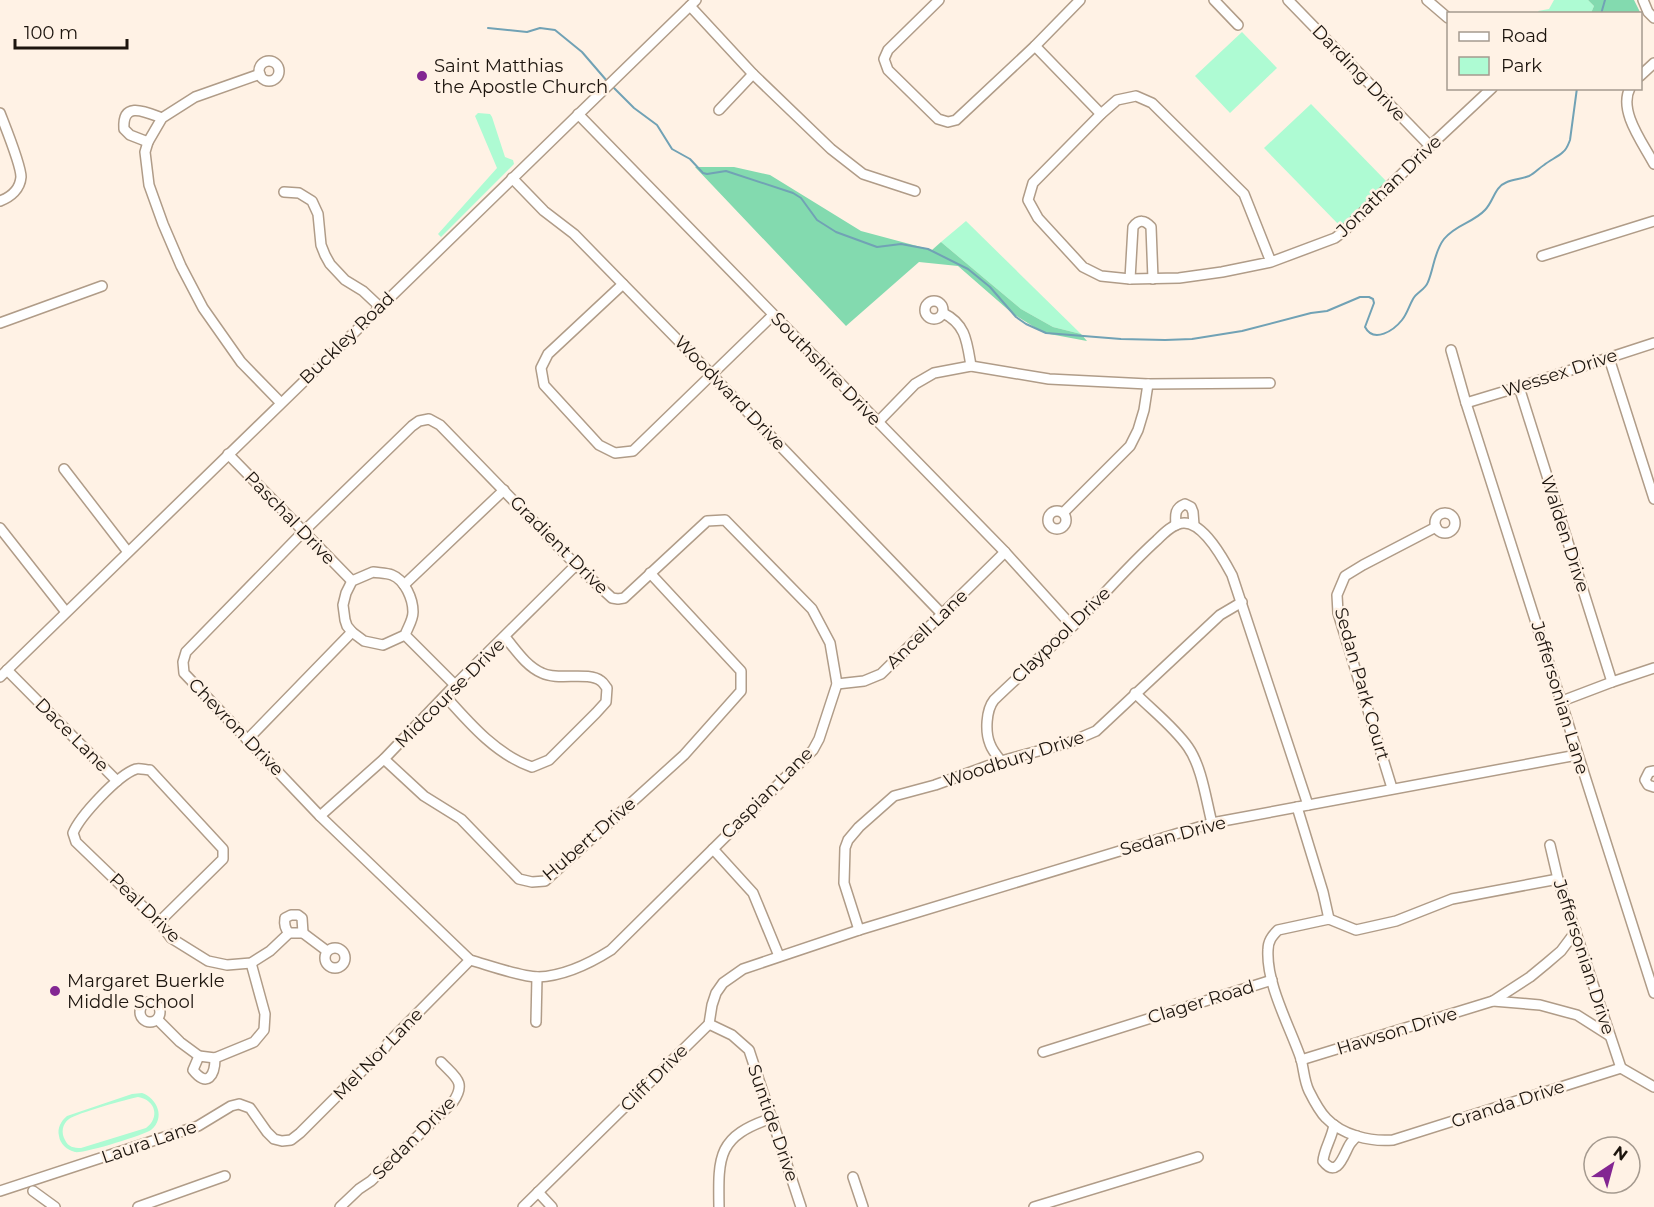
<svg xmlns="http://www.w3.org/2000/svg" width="1654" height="1207" font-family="Montserrat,sans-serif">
<rect width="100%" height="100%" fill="#fff2e5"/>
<g fill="#aefbd3" fill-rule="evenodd">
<path d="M1554,0h34l6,6 -3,7 -51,1 -2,-3 11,-2z"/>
<path d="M1242,32l35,36 -47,45 -35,-37z"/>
<path d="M1311,104l76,78 -46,45 -77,-79z"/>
<path d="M478,113l12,1 2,3 13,40 8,3 1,4 -73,73 -3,-3 59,-66 -22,-52z"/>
<path d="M966,221l115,113 -28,-7 -32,-18 -80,-67z"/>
<path d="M142,1093c15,5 24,25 9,37 -7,5 -68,24 -76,22 -8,-2 -15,-8 -16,-16 -2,-8 2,-15 8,-20l65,-22zM138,1097c18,3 22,21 8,31l-65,20c-7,0 -13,-1 -16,-8 -4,-7 -3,-16 4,-21 8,-6 59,-20 69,-22z"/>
</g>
<g fill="#83daaf">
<path d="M1588,0h46l7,14 -50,-1 3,-7z"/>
<path d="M695,167h39l36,8 91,56 71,19 9,-8 80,67 32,18 28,7 6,7 -43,-8 -31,-19 -55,-48 -39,-4 -73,64z"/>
</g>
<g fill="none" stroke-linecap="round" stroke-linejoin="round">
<g stroke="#71a2b5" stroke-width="2">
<path d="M1601,14l4,-14"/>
<path d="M488,28l39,4 13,-4 15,2 27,22 25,29"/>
<path d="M611,85l23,23 23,17 15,24 18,10 13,14 4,1 19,-3 67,22 8,5 16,22 19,12 41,15 24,-3 27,5 40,20 22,18 26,30 10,7 20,9 75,6 44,1 27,-1 50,-8 69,-18 16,-2 33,-14h9l4,2 1,4 -9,24c9,17 29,3 37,-7 5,-6 7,-14 11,-21 4,-7 12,-9 15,-17 6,-14 6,-30 16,-43 12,-15 29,-16 41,-29 9,-9 9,-23 22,-28 7,-3 15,-3 22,-6 6,-3 10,-8 15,-11 6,-5 14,-8 19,-13 4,-3 5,-7 7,-12l7,-52"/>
</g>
<g stroke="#b09c88" stroke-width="12">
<g id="minor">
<path d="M939,0l-51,50 -4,9 4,11 50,49 10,3 8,-2 79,-74 45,-46"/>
<path d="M1214,0l24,25"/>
<path d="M1288,0l142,146"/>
<path d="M1427,0l21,18"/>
<path d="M1643,0l5,12 6,6"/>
<path d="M690,6l63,68 78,75 32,25 52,17"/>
<path d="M1035,46l66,68"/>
<circle cx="269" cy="71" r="10"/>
<path d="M260,74l-65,23 -33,21 -14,24 -3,10 4,33 14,39 18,42 22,42 38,54 39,40"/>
<path d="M1640,76l14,-13"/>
<path d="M1630,88c-12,23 13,55 24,76"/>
<path d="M719,110l34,-36"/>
<path d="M0,113c5,13 21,52 21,64 -1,12 -10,20 -21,24"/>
<path d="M578,114l427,438 67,74"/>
<path d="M148,142l-18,-7 -6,-6c-2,-29 22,-17 38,-11"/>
<path d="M512,178l32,33 30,23 137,140 231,240"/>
<path d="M284,192l15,1 13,8 6,13 3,31 4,10 5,9 15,16 18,11 17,16"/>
<path d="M1542,256l112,-35"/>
<path d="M1271,262l-27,-68 -92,-91 -16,-7 -19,4 -16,14 -68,69 -5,17 10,18 45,49 18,9 29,3 49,-1 43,-6 49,-10 64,-24 8,-6 87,-86 62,-58"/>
<path d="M1130,279l3,-52c6,-8 12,-7 18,0l2,52"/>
<path d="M623,284l-75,70 -7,14 3,17 55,60 16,8 18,-2 140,-136"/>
<circle cx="934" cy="310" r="9"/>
<path d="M943,313c23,11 24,29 28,53"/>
<path d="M0,323l102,-37"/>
<path d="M1451,350l15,53 188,590"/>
<path d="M1609,358l45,141"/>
<path d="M1519,387l93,295"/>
<path d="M1466,403l53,-16 135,-44"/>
<path d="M429,419l11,6 136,140 36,33 6,1 6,-1 83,-77 18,-1 87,89 18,34 7,41 -18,55 -6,11 -202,200c-22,14 -46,26 -73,27 -17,0 -50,-12 -68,-17l-150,-144 -136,-143 -1,-11 3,-10 117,-120 109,-106 7,-5z"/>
<path d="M878,422l37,-38 19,-11 37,-7 78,13 99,5 122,-1"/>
<path d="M228,454l124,127"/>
<path d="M64,469l64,83"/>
<circle cx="1057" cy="520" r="9"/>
<path d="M1063,513l67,-67 8,-16 6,-20 4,-26"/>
<circle cx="1445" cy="523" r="10"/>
<path d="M1176,525c-1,-11 -1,-17 9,-21l6,3 2,5 1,13"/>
<path d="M0,528l66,84"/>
<path d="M373,572c6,1 14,1 19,3 13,5 21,24 21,37 0,8 -5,15 -8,23l-22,10 -19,-4 -12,-9 -5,-6 -2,-6 -2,-15 3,-12 6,-12z"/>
<path d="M404,585l100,-95"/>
<path d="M405,635l50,50"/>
<path d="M7,670l110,111"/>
<path d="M0,677l696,-677"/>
<path d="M837,684l27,-3 17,-7 124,-122"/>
<path d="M1135,693c18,18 39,34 53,54 14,20 18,53 24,76"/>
<path d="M446,697c24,27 51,58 86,70l17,-7 47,-47 10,-11 1,-14c-2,-2 -3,-5 -6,-7 -13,-10 -43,0 -59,-8 -16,-7 -26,-23 -37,-36"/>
<path d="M1562,701l50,-19 42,-14"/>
<path d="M247,740l105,-108"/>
<path d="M384,759l40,37 37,23 58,60 13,3 13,-1 139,-126 57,-64v-20l-91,-98"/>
<path d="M1001,761c-4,-5 -9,-11 -11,-17 -5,-12 -4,-34 4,-44 26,-25 54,-50 80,-75 28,-28 54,-59 83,-85 7,-7 17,-17 27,-17 20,0 40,37 48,52l76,230"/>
<path d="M1654,771l-5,1 -4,8 3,5 6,2"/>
<path d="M1392,788l-54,-175 -1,-18 8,-19 18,-11 73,-38"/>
<path d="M1297,807l26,85 6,27"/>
<path d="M320,816l64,-57 71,-74 121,-120"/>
<path d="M1550,845l8,34 63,189"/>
<path d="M713,849l40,44 26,63"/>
<path d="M1558,879l-106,20 -56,22 -40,9 -27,-11 -51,11c-6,6 -10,11 -10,20 -2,34 22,77 33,109 3,11 3,22 8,32 4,8 10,20 17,27 16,17 44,24 67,22l228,-72 33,19"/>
<path d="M159,922l64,-63v-10l-73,-79c-4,0 -10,-2 -14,-1 -18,6 -56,47 -63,64l3,9 83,80 12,16 37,23 19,4 24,-2 19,-12 19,-18h14l24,18"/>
<path d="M859,930l-15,-47 1,-35 3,-8 11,-13 35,-31 41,-11 66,-24 67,-18 28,-12 124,-116 22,-13"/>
<path d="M289,933c-4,-4 -5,-9 -4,-15l6,-3h7l4,3 1,15"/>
<circle cx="335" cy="958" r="10"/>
<path d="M1493,1001l47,4 37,10 33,21"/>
<circle cx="150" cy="1012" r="10"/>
<path d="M158,1020l22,22 19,14 16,2 39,-16 10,-12 1,-16 -14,-51"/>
<path d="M536,1022l1,-45"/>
<path d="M709,1024l23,11 17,15 52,157"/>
<path d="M1043,1052l229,-72"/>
<path d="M199,1056l-6,14c14,18 22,6 22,-12"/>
<path d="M1301,1060l192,-59 37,-24 17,-14 14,-12 15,-20"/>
<path d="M1334,1125c-2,13 -10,24 -11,36 15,19 21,-8 27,-17 2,-3 5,-6 7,-8"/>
<path d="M853,1177l10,30"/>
<path d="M0,1191l198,-65 33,-20 8,-2 11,4 17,24 7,7 8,2 9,-1 9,-7 84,-84 4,-6 82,-83"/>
<path d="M33,1191l22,16"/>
<path d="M538,1192l14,15"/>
<path d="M138,1207l87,-31"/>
<path d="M340,1207l19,-18 12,-8 82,-79c14,-20 2,-25 -12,-40"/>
<path d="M523,1207l186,-183 3,-19 4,-12 7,-10 20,-14 116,-39 353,-107 365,-68"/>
<path d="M719,1207c-1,-52 -1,-71 53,-89"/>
<path d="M1034,1207l164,-50"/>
</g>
</g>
<use href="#minor" stroke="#fff" stroke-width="9"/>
</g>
<g fill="#832692" stroke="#fff2e5" stroke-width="2">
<circle cx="422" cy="76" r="6"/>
<circle cx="55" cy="991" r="6"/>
</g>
<g text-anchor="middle" stroke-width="5" stroke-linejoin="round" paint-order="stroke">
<g font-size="18" fill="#1d150e" stroke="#fff2e5" text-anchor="start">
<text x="434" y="72">Saint Matthias<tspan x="434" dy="21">the Apostle Church</tspan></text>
<text x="67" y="987">Margaret Buerkle<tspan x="67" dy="21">Middle School</tspan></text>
</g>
<g font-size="18" fill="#1d150e" stroke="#fff2e5">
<text transform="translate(1359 73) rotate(46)" y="6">Darding Drive</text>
<text transform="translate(1389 186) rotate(-44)" y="6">Jonathan Drive</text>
<text transform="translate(347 338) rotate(-44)" y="6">Buckley Road</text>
<text transform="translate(826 369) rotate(46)" y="6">Southshire Drive</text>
<text transform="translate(1560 373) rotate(-18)" y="6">Wessex Drive</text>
<text transform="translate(730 393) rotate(46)" y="6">Woodward Drive</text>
<text transform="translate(290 518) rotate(46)" y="6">Paschal Drive</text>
<text transform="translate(1565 534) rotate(72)" y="6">Walden Drive</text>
<text transform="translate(559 545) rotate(45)" y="6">Gradient Drive</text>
<text transform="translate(927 629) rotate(-44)" y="6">Ancell Lane</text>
<text transform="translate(1061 635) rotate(-44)" y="6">Claypool Drive</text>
<text transform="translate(1362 684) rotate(74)" y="6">Sedan Park Court</text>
<text transform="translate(450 693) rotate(-45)" y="6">Midcourse Drive</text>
<text transform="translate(1560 698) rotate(73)" y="6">Jeffersonian Lane</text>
<text transform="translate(236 727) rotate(46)" y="6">Chevron Drive</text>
<text transform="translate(72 735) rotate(45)" y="6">Dace Lane</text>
<text transform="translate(1014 759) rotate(-18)" y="6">Woodbury Drive</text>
<text transform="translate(767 793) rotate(-45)" y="6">Caspian Lane</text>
<text transform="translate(1173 836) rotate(-15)" y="6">Sedan Drive</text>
<text transform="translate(589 839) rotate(-41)" y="6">Hubert Drive</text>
<text transform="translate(145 908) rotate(44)" y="6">Peal Drive</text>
<text transform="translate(1584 957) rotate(72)" y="6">Jeffersonian Drive</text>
<text transform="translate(1201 1002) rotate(-17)" y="6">Clager Road</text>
<text transform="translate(1397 1031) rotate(-17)" y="6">Hawson Drive</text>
<text transform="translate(378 1054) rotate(-46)" y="6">Mel Nor Lane</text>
<text transform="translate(654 1078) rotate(-45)" y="6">Cliff Drive</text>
<text transform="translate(1508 1104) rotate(-18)" y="6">Granda Drive</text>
<text transform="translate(773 1123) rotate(71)" y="6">Suntide Drive</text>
<text transform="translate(414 1138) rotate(-45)" y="6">Sedan Drive</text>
<text transform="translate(149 1142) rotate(-19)" y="6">Laura Lane</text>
</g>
</g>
<rect x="1447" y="12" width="195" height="78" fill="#fff2e5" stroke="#a59a8f" stroke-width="1.5"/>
<rect x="1459" y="32" width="30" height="9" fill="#ffffff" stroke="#a59a8f" stroke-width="1.5"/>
<text x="1501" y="42" font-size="18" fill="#1d150e">Road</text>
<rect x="1459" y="57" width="30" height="18" fill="#aefbd3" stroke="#a59a8f" stroke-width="1.5"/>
<text x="1501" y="72" font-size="18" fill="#1d150e">Park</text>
<g transform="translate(1612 1165) rotate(36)"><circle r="28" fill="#fff2e5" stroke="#a59a8f" stroke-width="1.5"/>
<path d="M0-4.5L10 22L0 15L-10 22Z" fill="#832692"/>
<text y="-9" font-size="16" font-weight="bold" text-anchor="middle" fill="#1d150e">N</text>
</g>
<path d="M15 39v9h112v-9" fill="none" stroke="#1d150e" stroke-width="3"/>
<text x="24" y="39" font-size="18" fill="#1d150e" stroke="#fff2e5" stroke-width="4.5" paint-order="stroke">100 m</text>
</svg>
